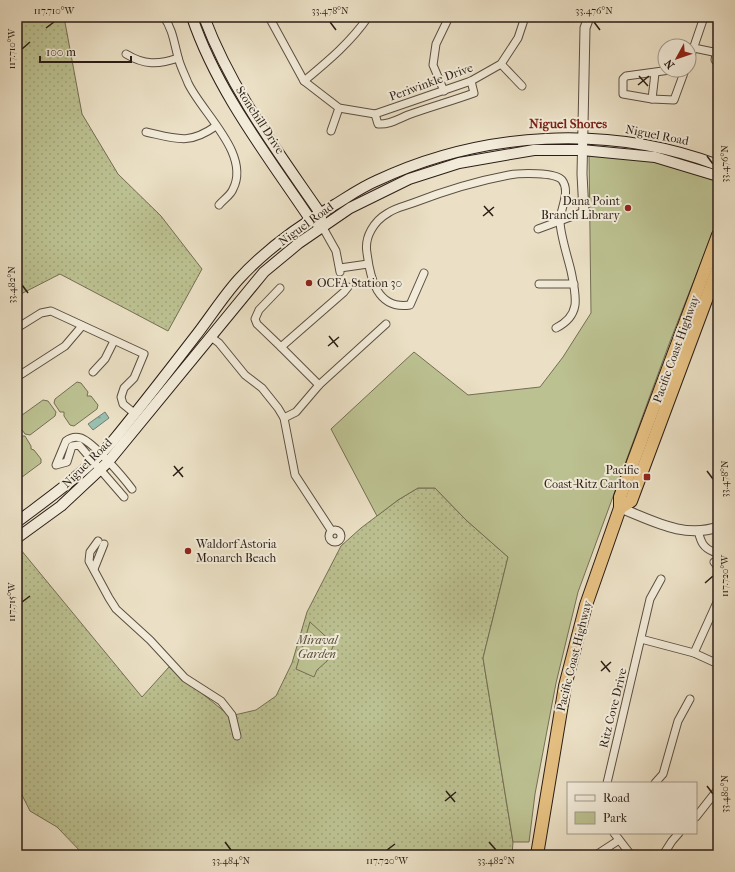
<svg xmlns="http://www.w3.org/2000/svg" width="735" height="872" font-family="'IM FELL French Canon',serif">
<defs>
<pattern id="grass-dots" width="8" height="8" patternUnits="userSpaceOnUse"><rect width="8" height="8" fill="#bcc191"/><path d="M2 2h.1M6 6h.1" fill="none" stroke="#a2a57c" stroke-width="1.8" stroke-linecap="round"/></pattern>
<pattern id="water-ripples" width="26" height="14" patternUnits="userSpaceOnUse"><rect width="26" height="14" fill="#99beae"/><path d="M2 4q2-2 4 0t4 0M15 11q2-2 4 0t4 0" fill="none" stroke="#7d9a8d"/></pattern>
</defs>
<rect width="100%" height="100%" fill="#ebe0c5"/>
<filter id="stains"><feTurbulence type="fractalNoise" baseFrequency=".005" numOctaves="4"/><feColorMatrix values="0 0 0 0 .2 0 0 0 0 .09 0 0 0 0 .02 0 0 0 .5 -.17"/></filter>
<radialGradient id="worn" r=".72"><stop offset=".6" stop-color="#630" stop-opacity="0"/><stop offset="1" stop-color="#630" stop-opacity=".3"/></radialGradient>
<g fill="url(#grass-dots)" stroke="#746f54">
<path d="M17,17h47l18,97 36,60 43,42 41,53 -34,62 -108,-57 -43,22z"/>
<path d="M418,488h17l31,32 42,37 -25,101 30,184 -1,13h-428l-27,-28 -27,-16 -13,-26v-233l4,-2 121,147 27,-30 61,49 26,-6 20,-14 16,-33 15,-51 34,-66 20,-18 37,-28z"/>
</g>
<g fill="#bcc191" stroke="#746f54">
<path d="M589,154l52,3 77,23v39l-49,125 -91,248 -22,91 -21,111 -6,48h-16l-30,-184 25,-101 -42,-37 -31,-32h-17l-20,12 -21,16 -46,-87 83,-77 54,43 72,-8 23,-30 28,-44z"/>
<path d="M77,382l4,1 7,9 -1,4h4l7,9 -1,4 -23,17 -4,-1 -6,-9v-4h-4l-6,-9 1,-4z"/>
<path d="M43,400l5,1 8,11 -1,4 -25,19 -5,-1 -8,-11 1,-5z"/>
<path d="M17,426l4,6v4h4l6,10v3l3,1 7,9v4l-23,17z"/>
<path d="M310,622l24,22 -7,17 -10,9 -3,7 -18,-8z"/>
</g>
<path fill="url(#water-ripples)" stroke="#6d7e71" d="M105,412l4,6 -16,12 -5,-6z"/>
<g fill="none" stroke-linecap="round" stroke-linejoin="round">
<g stroke="#5b4e42" stroke-width="9">
<g id="minor">
<path d="M164,17c9,13 10,26 14,40 2,9 7,18 10,26 14,30 63,71 45,106 -2,6 -10,11 -14,16"/>
<path d="M269,17l35,64 35,27 36,6 96,-33 30,-17 17,-26 7,-21"/>
<path d="M694,48l24,5"/>
<path d="M126,54c18,11 32,11 52,4"/>
<path d="M716,54l-1,6 3,3"/>
<path d="M689,61l15,-44"/>
<path d="M501,64l21,22"/>
<path d="M670,70l-44,6 -3,3v15l29,5 22,1 11,-30"/>
<path d="M304,81c24,-20 47,-39 64,-64"/>
<path d="M444,91l-11,-26 3,-21 13,-27"/>
<path d="M652,99l3,-26"/>
<path d="M375,114l3,10c11,1 20,-5 30,-9 22,-8 44,-14 66,-22l-3,-12"/>
<path d="M331,131l8,-23"/>
<path d="M146,132c31,7 43,13 70,-6"/>
<path d="M322,226l14,25 4,21"/>
<path d="M538,229l46,-17"/>
<path d="M340,268l28,-4"/>
<path d="M424,273l-14,32c-33,5 -40,-27 -43,-52 -3,-16 7,-32 21,-40 7,-5 17,-7 25,-10 31,-12 64,-22 96,-28 11,-2 46,-3 53,5 9,12 -2,29 -2,41 0,13 8,37 11,50 5,25 11,44 -15,57"/>
<path d="M539,284h35"/>
<path d="M280,288l-21,22 -4,9 2,5 24,23"/>
<path d="M17,328l24,-15 10,-2 93,43 -10,24 -10,10 -3,9 2,7 11,9"/>
<path d="M211,337l8,6 26,32 17,13 16,20 6,10 11,57 36,55"/>
<path d="M93,372l12,-13 9,-18"/>
<path d="M17,377l48,-31 17,-20"/>
<path d="M319,385l-38,-38 63,-55 4,-5"/>
<path d="M284,418l12,-6 23,-27 67,-61"/>
<path d="M124,497l-45,-52 -7,1 -5,16 -11,3 10,-24c5,-4 9,-5 15,-3 13,5 42,39 51,51"/>
<circle cx="335" cy="536" r="6"/>
<path d="M698,531c3,11 5,17 16,21l4,-1"/>
<path d="M98,541l-8,11 -1,9 20,37 7,11 34,31 35,38 36,23 11,14 5,21"/>
<path d="M714,562l4,5"/>
<path d="M94,569l10,-25"/>
<path d="M641,639l53,14 24,11"/>
<path d="M694,653l24,-53"/>
<path d="M607,783l43,-184 11,-20"/>
<path d="M655,783l8,-9 15,-53 12,-22"/>
<path d="M696,817l22,-28"/>
<path d="M614,833l17,22"/>
<path d="M596,855l23,-15"/>
<path d="M663,855l9,-14 7,-8"/>
</g>
</g>
<g stroke="#5b4e42" stroke-width="11">
<g id="tertiary">
<path d="M584,212l-2,-38 3,-146 4,-11"/>
<path d="M620,508c32,12 63,31 98,19"/>
</g>
</g>
<g stroke="#2b1d16" stroke-width="12">
<g id="secondary">
<path d="M192,17c25,74 75,138 118,202l5,3"/>
<path d="M204,17c28,74 72,132 116,196l1,5"/>
<path d="M17,522c33,-25 68,-49 95,-80 28,-34 55,-69 82,-104 15,-19 28,-40 44,-58 28,-31 62,-55 98,-76 13,-8 26,-17 40,-23 106,-50 232,-57 342,-16"/>
<path d="M17,538l44,-32 47,-44 156,-190 35,-29 51,-35 59,-29 50,-16 75,-13h48l73,7 63,19"/>
</g>
</g>
<g stroke="#2b1d16" stroke-width="14">
<g id="trunk">
<path d="M620,508l11,-7 87,-233"/>
<path d="M537,855l28,-169 21,-81 34,-97v-11l98,-262"/>
</g>
</g>
<use href="#minor" stroke="#f2ebd9" stroke-width="7"/>
<use href="#tertiary" stroke="#f2ebd9" stroke-width="9"/>
<use href="#secondary" stroke="#f2ebd9" stroke-width="10"/>
<use href="#trunk" stroke="#e6c082" stroke-width="12"/>
</g>
<path fill="none" stroke="#2b1d16" stroke-width="1.5" d="M330,22l6,8M594,22l6,8M46,28l8,-6M22,49l8,-7M639,76l9,10M638,85l11,-9M707,156l6,8M484,206l9,10M483,216l11,-9M22,285l6,8M329,336l9,11M328,346l11,-9M174,466l9,11M707,471l6,8M173,476l10,-9M705,583l8,-7M22,602l8,-6M601,661l9,11M601,671l10,-9M707,786l6,8M446,791l9,11M445,801l11,-9M225,842l6,8M489,842l7,8M387,850l8,-6"/>
<g fill="#8f2418" stroke="#f2ebd9" stroke-width="1.5">
<circle cx="628" cy="208" r="4"/>
<circle cx="309" cy="283" r="4"/>
<rect x="643" y="473" width="8" height="8" rx="2"/>
<circle cx="188" cy="551" r="4"/>
</g>
<g text-anchor="middle" stroke-width="4" stroke-linejoin="round" paint-order="stroke">
<g font-size="12" fill="#2b1d16" stroke="#f2ebd9">
<text transform="translate(431 82) rotate(-20)" y="4">Periwinkle Drive</text>
<text transform="translate(260 120) rotate(57)" y="4">Stonehill Drive</text>
<text transform="translate(657 135) rotate(11)" y="4">Niguel Road</text>
<text transform="translate(306 224) rotate(-36)" y="4">Niguel Road</text>
<text transform="translate(676 349) rotate(-70)" y="4">Pacific Coast Highway</text>
<text transform="translate(87 463) rotate(-45)" y="4">Niguel Road</text>
<text transform="translate(574 656) rotate(-76)" y="4">Pacific Coast Highway</text>
<text transform="translate(613 708) rotate(-76)" y="4">Ritz Cove Drive</text>
</g>
<g font-size="12" fill="#2b1d16" stroke="#f2ebd9" text-anchor="end">
<text x="620" y="205">Dana Point<tspan x="620" dy="14">Branch Library</tspan></text>
<text x="317" y="287" text-anchor="start">OCFA Station 30</text>
<text x="639" y="474">Pacific<tspan x="639" dy="14">Coast-Ritz Carlton</tspan></text>
<text x="196" y="548" text-anchor="start">Waldorf Astoria<tspan x="196" dy="14">Monarch Beach</tspan></text>
</g>
<g font-size="12" font-style="italic" fill="#564e3b" stroke="#f2ebd9">
<text x="317" y="644">Miraval<tspan x="317" dy="14">Garden</tspan></text>
</g>
<g font-size="13" font-weight="bold" fill="#7a1f14" stroke="#f2ebd9">
<text x="568" y="128">Niguel Shores</text>
</g>
</g>
<rect width="735" height="872" fill="none" stroke="#ebe0c5" stroke-width="44"/>
<rect x="567" y="782" width="130" height="52" fill="#f2ebd9" stroke="#a2998b"/>
<rect x="575" y="795" width="20" height="6" fill="#f2ebd9" stroke="#a2998b"/>
<text x="603" y="802" font-size="12" fill="#2b1d16">Road</text>
<rect x="575" y="812" width="20" height="12" fill="#bcc191" stroke="#a2998b"/>
<text x="603" y="822" font-size="12" fill="#2b1d16">Park</text>
<g transform="translate(677 58) rotate(230)"><circle r="19" fill="#f2ebd9" stroke="#a2998b"/>
<path d="M0-3L7 15L0 10L-7 15Z" fill="#8f2418"/>
<text y="-6" font-size="11" font-weight="bold" text-anchor="middle" fill="#2b1d16">N</text>
</g>
<path d="M40 56v6h91v-6" fill="none" stroke="#2b1d16" stroke-width="2"/>
<text x="46" y="56" font-size="12" fill="#2b1d16" stroke="#f2ebd9" stroke-width="3" paint-order="stroke">100 m</text>
<rect x="22" y="22" width="691" height="828" fill="none" stroke="#2b1d16" stroke-width="1.5"/>
<g font-size="10" text-anchor="middle" fill="#2b1d16">
<text x="54" y="14">117.710°W</text>
<text x="330" y="14">33.478°N</text>
<text x="594" y="14">33.476°N</text>
<text transform="translate(11 49) rotate(-90)" y="4">117.710°W</text>
<text transform="translate(724 164) rotate(-90)" y="4">33.476°N</text>
<text transform="translate(11 285) rotate(-90)" y="4">33.482°N</text>
<text transform="translate(724 479) rotate(-90)" y="4">33.478°N</text>
<text transform="translate(724 576) rotate(-90)" y="4">117.720°W</text>
<text transform="translate(11 602) rotate(-90)" y="4">117.715°W</text>
<text transform="translate(724 794) rotate(-90)" y="4">33.480°N</text>
<text x="231" y="864">33.484°N</text>
<text x="387" y="864">117.720°W</text>
<text x="496" y="864">33.482°N</text>
</g>
<rect width="100%" height="100%" filter="url(#stains)"/>
<rect width="100%" height="100%" fill="url(#worn)"/>
</svg>
